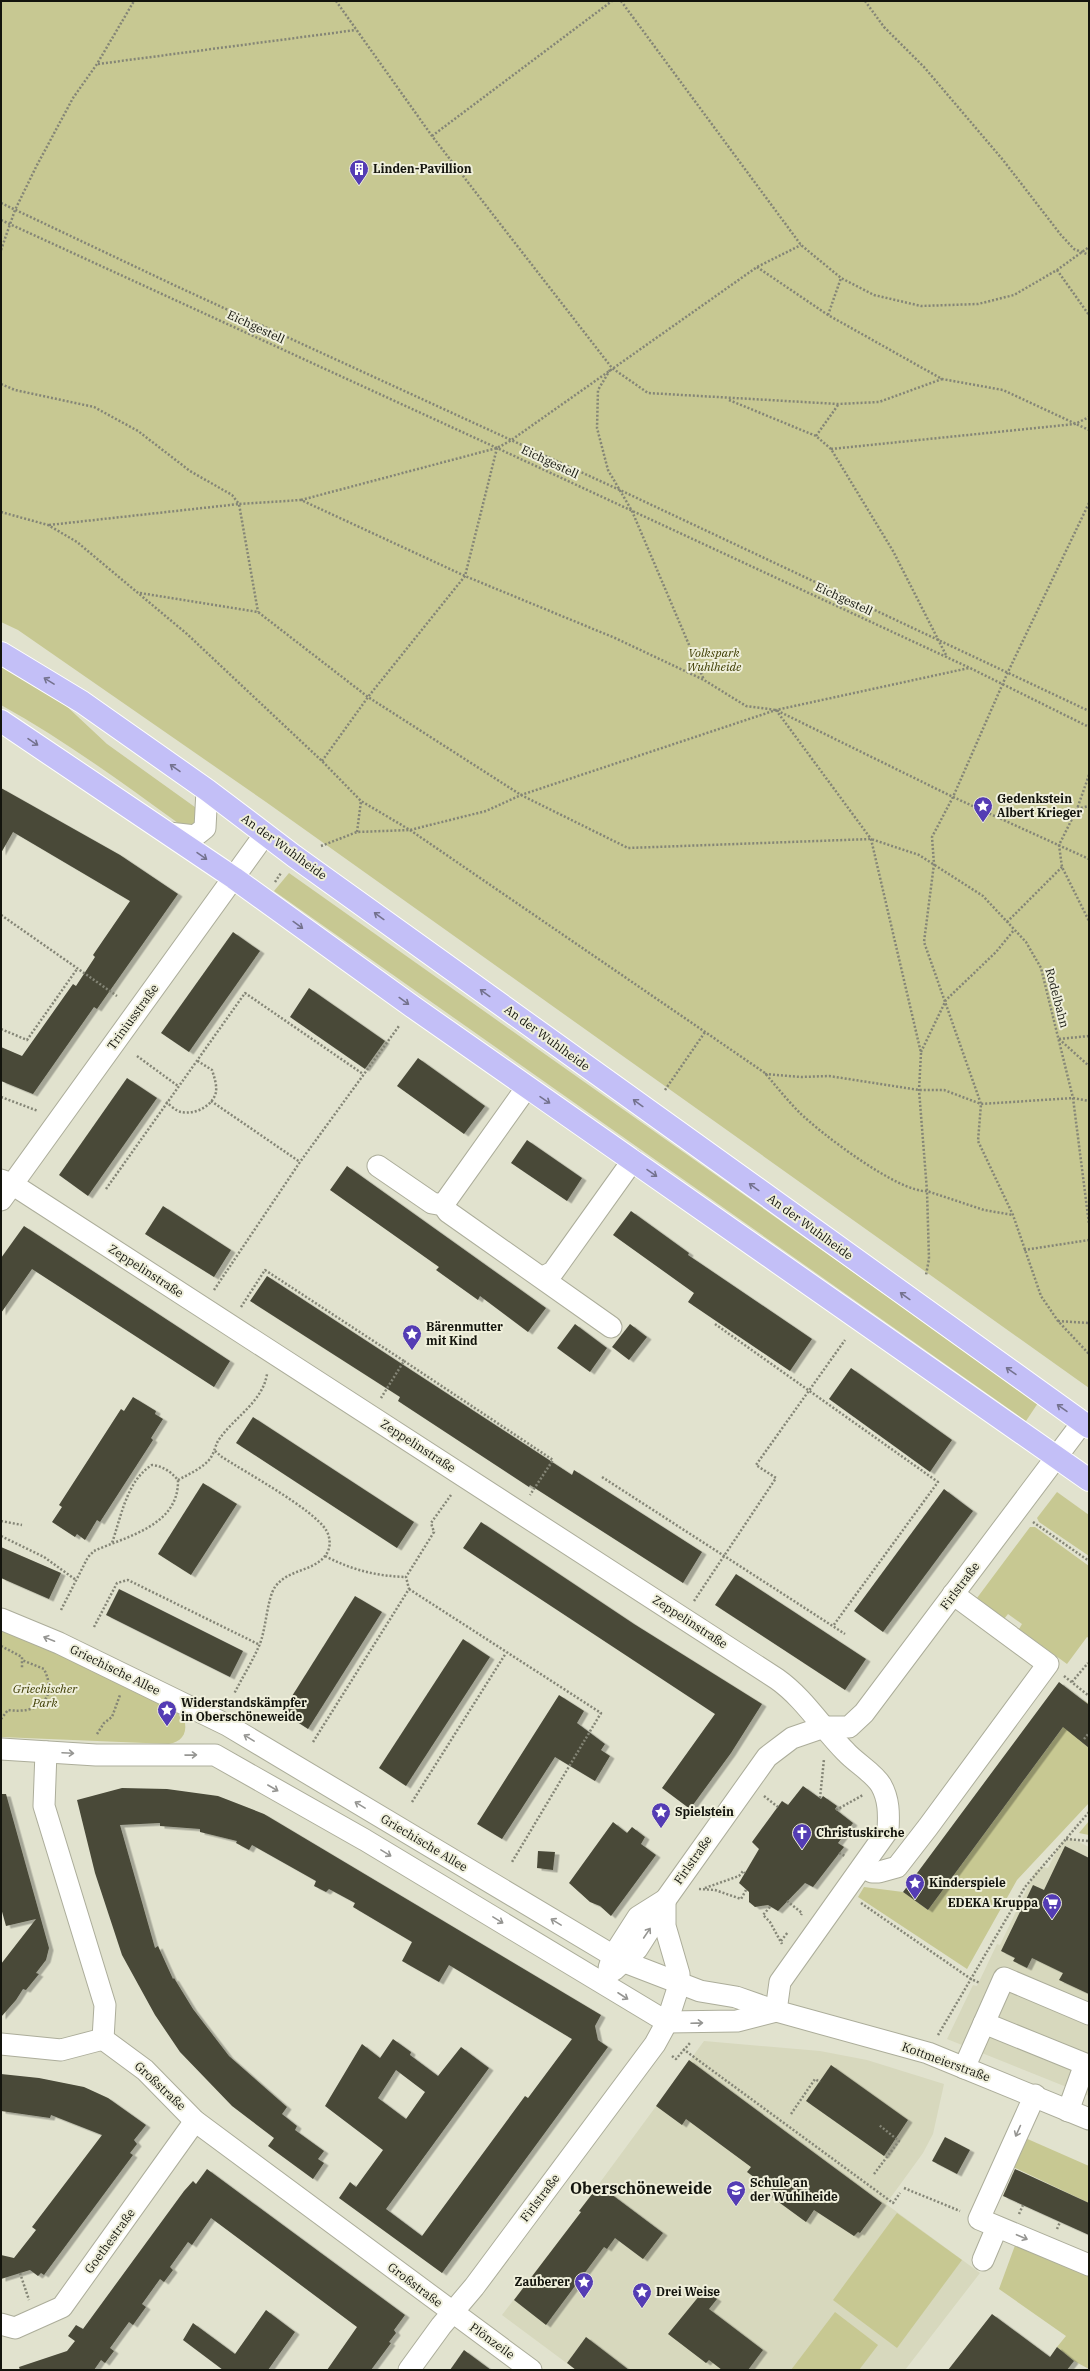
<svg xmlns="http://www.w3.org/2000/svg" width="1090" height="2371" font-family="'IBM Plex Serif',serif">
<defs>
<filter id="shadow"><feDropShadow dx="4.5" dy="2.5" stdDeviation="0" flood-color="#0004"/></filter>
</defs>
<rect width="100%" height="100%" fill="#e1e2ce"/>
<g fill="#d7d8bd">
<path d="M1071,1838l18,9v249l-142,-57 26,-54 4,1 20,-42 3,1 36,-75 8,-3 4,1 13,-26z"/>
<path d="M704,2041l116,10 47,9 77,24 -11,50 -10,19 -37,51 94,69 -75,97h-329l-74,-55 79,-103 -2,-1z"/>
</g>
<g fill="#c7c892">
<path d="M1,1h1088v1387l-823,-586 -248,-172 -17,-8z"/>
<path d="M1,663l60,38 46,43 92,66 -3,14 -6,2 -12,-3c-57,-41 -115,-84 -177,-118z"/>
<path d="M289,873l749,530 -12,18 -752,-530z"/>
<path d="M1057,1492l32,23v41l-50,-34 -2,-4z"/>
<path d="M1030,1527h5l54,39v72l-2,-1 -20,27 -48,-35 3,-5 -14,-10 -4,5 -27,-21z"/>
<path d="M1,1629l85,36 92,47 7,11c2,12 -5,19 -16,21l-168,-7z"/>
<path d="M1083,1700l6,4v22l-11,13 11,9v55l-72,77 -50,89 -109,-72 6,-10 39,5 25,18z"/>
<path d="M1089,1821v14l-10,-2z"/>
<path d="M1023,2137l66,29v37l-78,-37z"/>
<path d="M897,2213l65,47 -65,88 -64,-48z"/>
<path d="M1017,2240l72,32v97l-15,-8 -17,-14 9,-11 -67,-47z"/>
<path d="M835,2312l43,33 -19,25h-68z"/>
</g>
<g fill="#494939" fill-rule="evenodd" filter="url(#shadow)">
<path d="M1,788l119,67 58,39 -81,115 -3,-2 -61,87 -32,-13v-34l21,9 51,-72 3,2 19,-29 -2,-2 37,-54 -117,-69 -12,21z"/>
<path d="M233,932l27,19 -71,101 -28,-19z"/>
<path d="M309,988l76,53 -20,28 -75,-52z"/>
<path d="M418,1058l67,48 -21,28 -67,-48z"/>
<path d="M127,1078l30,20 -69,98 -29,-21z"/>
<path d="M527,1140l55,38 -15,23 -56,-38z"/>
<path d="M347,1166l199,142 -18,24 -48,-36 -2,4 -42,-30 3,-3 -109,-77z"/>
<path d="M163,1206l68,44 -17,27 -69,-43z"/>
<path d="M631,1211l58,42 -1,2 124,84 -22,32 -102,-69 6,-9 -81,-58z"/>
<path d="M24,1226l206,135 -16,26 -182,-118 -31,44v-55z"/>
<path d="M267,1276l305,199 2,-5 128,82 -19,31 -153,-98 -1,2 -131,-86 2,-4 -150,-96z"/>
<path d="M575,1324l32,24 -17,24 -33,-24z"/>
<path d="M630,1324l17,13 -18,23 -17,-13z"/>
<path d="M851,1368l101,72 -22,32 -101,-73z"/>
<path d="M133,1397l23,14 -1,3 8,5 -12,19 2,2 -53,82 -3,-2 -12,20 -8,-6 -2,3 -23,-15 10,-15 -3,-2 62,-96 3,2z"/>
<path d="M253,1417l161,105 -17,26 -161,-105z"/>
<path d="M203,1483l34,21 -46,71 -33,-21z"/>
<path d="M944,1489l29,22 -90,121 -29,-21z"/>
<path d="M481,1522l153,102 128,80 -31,49 -41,56 -28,-21 53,-74 -252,-166z"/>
<path d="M1,1547l60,26 -12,26 -48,-21z"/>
<path d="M736,1574l130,85 -21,31 -130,-85z"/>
<path d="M119,1589l124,62 -13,26 -124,-62z"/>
<path d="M355,1596l27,16 -74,117 -26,-17z"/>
<path d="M463,1639l27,18 -84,129 -27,-18z"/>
<path d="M1059,1682l30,23v43l-26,-21 -135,183 -25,-18z"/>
<path d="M559,1695l25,16 -7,12 28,21 -4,6 9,6 -15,25 -40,-24 -53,82 -25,-15z"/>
<path d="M803,1786l18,13 2,-3 14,10 -2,3 18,14 -15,20 6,4 -31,40 -8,-4 -27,28 -10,-6 -13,2 -6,-5v-10l-10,-9 20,-34 -7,-7 30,-41 6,4z"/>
<path d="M122,1788l45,1 51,7 46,18 337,201 -6,11 3,14 10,7 -166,226 -103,-75 11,-16 6,5 27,-37 -58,-44 37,-62 18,14 13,-19 18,13 -1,3 28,21 23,-29 28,21 -103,141 36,27 103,-140 3,2 44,-59 -123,-74 -10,17 -37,-21 10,-19 -59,-35 2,-4 -26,-14 -3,3 -12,-6 2,-5 -64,-36 -3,5 -13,-7 1,-2 -37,-9v-3l-40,-3v-3l-40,2 35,123 3,-2 15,33 1,-1 19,31 36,47 58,51 -5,7 15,12 -2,4 29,21 -6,8 6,4 -11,16 -45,-33 6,-8 -42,-32 -52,-54 -25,-37 -33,-60 -27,-82 -18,-73zM396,2070l29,22 -19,27 -28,-21z"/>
<path d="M1,1794h5l43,154 -3,12 -10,13 3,1 -13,16 -3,-1 -7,11 -15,17v-53l35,-45 -30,7 -5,-18z"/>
<path d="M613,1822l14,11 5,-6 13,10 -4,7 15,11 -45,61 -11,-10 -10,-4 -21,-19z"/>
<path d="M1065,1846l24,12v136l-30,-14 4,-7 -31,-15 -5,10 -14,-7 2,-3 -14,-7 32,-66 11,5z"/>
<path d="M538,1851l17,1 -2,18 -16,-2z"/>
<path d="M689,2060l193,143 -22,30 -2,-1 -4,4 -40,-26 -8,12 -37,-27 4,-4 -26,-19 4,-5 -65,-48 -4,6 -26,-19z"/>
<path d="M831,2065l77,55 -24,36 -78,-55z"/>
<path d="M1,2074l38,4 45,9 24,11 38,27 -12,15 3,4 -7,9 3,2 -89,120 -3,-2 -3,3 -8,-6 -29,9v-24l13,3 22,-28 -4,-3 70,-92 -51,-20 -1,3 -49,-7z"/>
<path d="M945,2137l25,13 -13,24 -25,-13z"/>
<path d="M207,2169l198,146 -11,15 2,3 -7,9 2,1 -20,27h-44l30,-43 -146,-109 -19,27 -4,-3 -18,25 3,3 -9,12 -4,-3 -18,25 4,3 -13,18 -4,-3 -19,26 4,3 -9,12 -4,-3 -7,10h-74l-1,-3 48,-16 8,-10 -7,-5 8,-11 7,4 101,-138 9,-10 3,3z"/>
<path d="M1015,2169l74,34v32l-86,-39z"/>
<path d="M599,2185l64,48 -20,26 -28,-21 -8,11 -3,-2 -58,78 -32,-25 67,-88 -2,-1z"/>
<path d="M704,2290l13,9 -8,10 54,41 -15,20h-26l-13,-10 -3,3 -38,-29z"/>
<path d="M266,2310l29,22 -27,38h-45l-40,-30 10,-17 42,31z"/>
<path d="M992,2314l58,43 7,-10 17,14 -7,9h-119z"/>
<path d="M586,2337l43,33h-53l-9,-7z"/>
<path d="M464,2350l27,20h-41z"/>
</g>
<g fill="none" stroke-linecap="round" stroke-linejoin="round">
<g stroke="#acad9a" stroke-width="23">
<g id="minor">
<path d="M169,833l26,3 10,-8 2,-38"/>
<path d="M378,1166l54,37 11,2 5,7 163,115"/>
<path d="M1,1180l11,4 765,495c27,19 45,49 69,73 10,11 28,21 35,33 8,14 8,29 7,45l-108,152 -4,29"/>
<path d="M1,1200l264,-366"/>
<path d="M443,1205l84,-118"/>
<path d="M543,1277l10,-5 80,-112"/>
<path d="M1,1619l58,24 168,82 395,236 78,30 36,6 40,14 152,42 161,66"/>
<path d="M1,1749l95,6h119l150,85 302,182 70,-1 39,-10"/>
<path d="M46,1752l-2,54 61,199 -2,34"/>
<path d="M863,1868l9,4h7l18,-5 31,-40 120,-163 -95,-70"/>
<path d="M609,1968l4,-12 25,-39 27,-17"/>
<path d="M614,1970l23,-21 14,-22 15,-28 101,-142 25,-19 32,-11h25l15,-14 218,-290"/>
<path d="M984,2023l20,-45 85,36"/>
<path d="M103,2039l42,31 50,51 336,249"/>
<path d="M1,2044l60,6 42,-11"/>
<path d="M964,2068l20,-45 101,41 -17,47"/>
<path d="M1035,2095l-56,124 110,46"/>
<path d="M983,2260l14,-33"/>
<path d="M1,2324l14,4 47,-21 133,-186"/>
<path d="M409,2370l32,-44 33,-39 181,-243 12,-22 12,-37v-11l-14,-48v-24"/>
</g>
</g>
<g stroke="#fff" stroke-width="24">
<g id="major">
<path d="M1,653l81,49 125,88 87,66 795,571"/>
<path d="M1,721l233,157 179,129 676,473"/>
</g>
</g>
<g stroke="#848576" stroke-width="2.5" stroke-dasharray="2 2" stroke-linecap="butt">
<path d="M336,1l96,135 180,232 36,25 190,11 41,-2 63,-23"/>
<path d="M621,1l180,244 40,33 33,17 47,11 57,-2 36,-9 43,-25 32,-23"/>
<path d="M865,1l19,26 40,40 79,93 58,75 13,14 15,6"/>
<path d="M98,64l258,-34"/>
<path d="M432,136l180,-135"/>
<path d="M1,203l175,83 446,205 467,220"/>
<path d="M1,220l496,228 473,220 119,59"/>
<path d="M1,250l14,-40 21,-43 37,-69 24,-34 37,-63"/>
<path d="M757,267l71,48 114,64 61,11 86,40"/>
<path d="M1057,270l32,45"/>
<path d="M828,315l13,-37"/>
<path d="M610,370l-12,20 -1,38 11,42 24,41 72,169"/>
<path d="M1,384l14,6 79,17 44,24 52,40 42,24 7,9 62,-4 164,76 150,62 89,42 42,26 30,4 177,87 136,62"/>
<path d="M729,400l87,36 15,13 62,102 54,106"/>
<path d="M816,436l22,-31"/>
<path d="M831,449l244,-25 14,-7"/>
<path d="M301,500l196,-52 13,-7 247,-174 44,-22"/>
<path d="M1089,503l-82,171 -54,123 -21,40 2,27 -10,78 57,162 -3,37 35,74 28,81 17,25 31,33"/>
<path d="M1,512l47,13 29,17 110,92 135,127 39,40 49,29 355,243c11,13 22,27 34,39 21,21 100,81 128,79l57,19 29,5"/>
<path d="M49,525l190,-21 19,108"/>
<path d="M140,593l118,19 110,85 153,98 107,53 243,-9 48,16 64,41 43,46 15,26 32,130 16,126"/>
<path d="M776,710l95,129 50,214 -2,37 8,101 2,68 -3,16"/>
<path d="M322,761l46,-64 97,-121 32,-128"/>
<path d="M1089,775l-12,34 -18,36 3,22 27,54"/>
<path d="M1077,809l12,-3"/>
<path d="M357,832l4,-31"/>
<path d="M321,846l36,-14 53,-2 76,-19 35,-16 255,-85 193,-42"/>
<path d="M275,882l6,-9"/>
<path d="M1,915l116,81"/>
<path d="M1007,922l55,-55"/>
<path d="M1,1029l26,11 50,-71"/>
<path d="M1059,1039l30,27"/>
<path d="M1059,1039l30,-3"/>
<path d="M921,1052l25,-52 50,-48 18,-22"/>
<path d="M137,1056l41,30"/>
<path d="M765,1074l36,3 28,-1 90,14h25l37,14 92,-6 16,3"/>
<path d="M665,1090l40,-58"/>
<path d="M1,1097l37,14"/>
<path d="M211,1101l89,61"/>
<path d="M166,1102c4,3 10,9 15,10 14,3 32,-6 35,-20 1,-7 -2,-16 -4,-22l-16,-10"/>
<path d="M106,1189l139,-196 118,81"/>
<path d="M1024,1250l65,-10"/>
<path d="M214,1290l86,-128 99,-136"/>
<path d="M241,1307l24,-37 139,91 -23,37"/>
<path d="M1058,1321l31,2"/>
<path d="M715,1324l223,158 -105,144"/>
<path d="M404,1361l149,99 -23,35"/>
<path d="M215,1451l7,6c23,15 91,52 104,73 5,8 5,19 -1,26 -13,16 -37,13 -50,31 -8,11 -9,44 -16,59 -7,16 -17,32 -25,48"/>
<path d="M602,1477l243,157"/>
<path d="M178,1480c11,-6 23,-11 31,-20 6,-7 6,-16 11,-22 15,-21 43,-37 47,-64"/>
<path d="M1,1521l21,4"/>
<path d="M1033,1522l56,39"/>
<path d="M1,1536l43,21 32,23"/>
<path d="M325,1556c27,14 51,20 81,21"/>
<path d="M409,1589l192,124 -89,149"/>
<path d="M694,1601l82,-123 -20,-13 89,-125"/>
<path d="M61,1610l27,-53 6,-6c33,-15 85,-25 84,-71 -7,-8 -15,-14 -26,-15 -25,15 -31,52 -40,78"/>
<path d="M94,1627l23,-44 11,-3 132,65"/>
<path d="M1,1646l21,11v11"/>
<path d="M1064,1676l25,20"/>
<path d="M1072,1682l16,-19"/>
<path d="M1,1719l7,-9c29,4 51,-10 36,-41l-22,-9"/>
<path d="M97,1734l7,-11 8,-6 8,-22"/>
<path d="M1084,1739l5,-6"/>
<path d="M313,1742l96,-153 -3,-12 28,-45 -3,-9 20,-28"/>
<path d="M764,1796l14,11"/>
<path d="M820,1798l4,-39"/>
<path d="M412,1802l94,-149"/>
<path d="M836,1810l27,-15"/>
<path d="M1066,1839l23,2"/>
<path d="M839,1853l6,3"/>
<path d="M705,1888l34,-12 4,-5 2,2"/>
<path d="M699,1889l16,1 26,9 5,-9"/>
<path d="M787,1901l15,12 -1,2"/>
<path d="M861,1903l110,76 9,4"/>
<path d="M770,1907l-7,8 7,7 12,22"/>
<path d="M781,1941l7,-9"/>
<path d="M938,2035l87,-148 64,-75"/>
<path d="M683,2049l210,154 7,-10"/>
<path d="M672,2056l4,3 14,-16"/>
<path d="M791,2114l24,-35 5,3"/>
<path d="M874,2174l25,-33 -20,-16"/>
<path d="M904,2188l56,23"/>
<path d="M1019,2214l4,-9"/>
<path d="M1057,2229l3,-7"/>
<path d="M20,2273l9,27"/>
</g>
<use href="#minor" stroke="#fff" stroke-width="21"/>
<use href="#major" stroke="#c3bff7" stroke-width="22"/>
</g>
<defs><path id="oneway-shaft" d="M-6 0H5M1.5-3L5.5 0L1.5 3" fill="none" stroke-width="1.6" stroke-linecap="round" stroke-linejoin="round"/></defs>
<g stroke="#74728e">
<use href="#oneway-shaft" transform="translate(49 681) rotate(-148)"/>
<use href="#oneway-shaft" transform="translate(33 742) rotate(34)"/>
<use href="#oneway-shaft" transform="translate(175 768) rotate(-145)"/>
<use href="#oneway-shaft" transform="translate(202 856) rotate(35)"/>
<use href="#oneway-shaft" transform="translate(379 916) rotate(-144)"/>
<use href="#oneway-shaft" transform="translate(298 925) rotate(36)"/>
<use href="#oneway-shaft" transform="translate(485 993) rotate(-144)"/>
<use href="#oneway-shaft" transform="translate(404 1001) rotate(36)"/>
<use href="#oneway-shaft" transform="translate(545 1100) rotate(34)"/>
<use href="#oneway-shaft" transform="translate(638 1103) rotate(-144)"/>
<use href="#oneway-shaft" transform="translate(652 1173) rotate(35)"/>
<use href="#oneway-shaft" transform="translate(754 1187) rotate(-144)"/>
<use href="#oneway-shaft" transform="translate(905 1296) rotate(-144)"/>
<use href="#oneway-shaft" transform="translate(1011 1371) rotate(-145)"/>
<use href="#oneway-shaft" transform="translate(1062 1408) rotate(-145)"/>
</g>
<g stroke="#959592">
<use href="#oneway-shaft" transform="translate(49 1639) rotate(-158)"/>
<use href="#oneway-shaft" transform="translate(249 1738) rotate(-149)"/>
<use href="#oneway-shaft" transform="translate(68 1753) rotate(3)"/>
<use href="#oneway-shaft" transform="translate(191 1755) rotate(-1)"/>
<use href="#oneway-shaft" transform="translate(273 1788) rotate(30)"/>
<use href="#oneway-shaft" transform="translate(360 1805) rotate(-149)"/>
<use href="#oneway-shaft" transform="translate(386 1853) rotate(31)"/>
<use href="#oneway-shaft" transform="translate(498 1920) rotate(31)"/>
<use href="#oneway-shaft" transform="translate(556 1922) rotate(-149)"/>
<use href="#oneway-shaft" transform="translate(647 1933) rotate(-56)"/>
<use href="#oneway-shaft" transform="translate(623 1996) rotate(33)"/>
<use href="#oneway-shaft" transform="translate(697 2023) rotate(-2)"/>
<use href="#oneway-shaft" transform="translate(1018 2131) rotate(114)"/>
<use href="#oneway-shaft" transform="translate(1022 2237) rotate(23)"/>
</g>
<defs>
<g id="building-pin" transform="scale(1)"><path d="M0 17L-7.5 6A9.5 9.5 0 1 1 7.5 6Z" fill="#543cb4" stroke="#efefdb"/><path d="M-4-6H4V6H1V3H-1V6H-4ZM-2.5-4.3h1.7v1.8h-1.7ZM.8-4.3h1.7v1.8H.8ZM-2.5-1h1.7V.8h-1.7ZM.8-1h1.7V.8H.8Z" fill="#fff"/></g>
<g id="sight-pin" transform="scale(1)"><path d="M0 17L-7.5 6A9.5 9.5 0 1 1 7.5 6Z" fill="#543cb4" stroke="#efefdb"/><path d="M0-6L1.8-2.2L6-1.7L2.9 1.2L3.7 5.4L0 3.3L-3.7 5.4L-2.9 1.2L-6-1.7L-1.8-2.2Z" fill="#fff"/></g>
<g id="church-pin" transform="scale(1)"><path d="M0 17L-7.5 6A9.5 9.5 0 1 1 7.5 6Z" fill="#543cb4" stroke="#efefdb"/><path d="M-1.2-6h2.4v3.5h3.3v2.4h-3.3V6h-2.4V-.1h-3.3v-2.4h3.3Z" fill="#fff"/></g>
<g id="supermarket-pin" transform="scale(1)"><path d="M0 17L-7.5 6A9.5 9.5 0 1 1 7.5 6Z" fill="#543cb4" stroke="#efefdb"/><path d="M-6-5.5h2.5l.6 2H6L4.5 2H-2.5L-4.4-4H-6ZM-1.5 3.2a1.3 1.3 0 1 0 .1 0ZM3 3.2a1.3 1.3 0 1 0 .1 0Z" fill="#fff"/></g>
<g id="school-pin" transform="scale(1)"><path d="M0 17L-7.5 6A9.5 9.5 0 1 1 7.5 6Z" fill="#543cb4" stroke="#efefdb"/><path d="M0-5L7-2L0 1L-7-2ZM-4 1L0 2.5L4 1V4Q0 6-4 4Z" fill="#fff"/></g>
</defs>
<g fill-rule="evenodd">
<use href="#building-pin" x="359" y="169"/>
<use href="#sight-pin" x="983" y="806"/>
<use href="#sight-pin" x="412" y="1334"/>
<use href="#sight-pin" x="167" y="1710"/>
<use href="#sight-pin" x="661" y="1812"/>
<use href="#church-pin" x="802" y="1833"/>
<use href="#sight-pin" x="915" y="1883"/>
<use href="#supermarket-pin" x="1052" y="1903"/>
<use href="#school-pin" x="736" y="2190"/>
<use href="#sight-pin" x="584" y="2282"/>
<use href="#sight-pin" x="642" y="2292"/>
</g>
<g text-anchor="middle" stroke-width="4" stroke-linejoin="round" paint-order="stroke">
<g font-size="12" font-weight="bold" fill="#13140d" stroke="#efefdb" text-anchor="start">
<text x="373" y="173">Linden-Pavillion</text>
<text x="997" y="803">Gedenkstein<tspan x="997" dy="14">Albert Krieger</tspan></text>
<text x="426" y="1331">Bärenmutter<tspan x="426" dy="14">mit Kind</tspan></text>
<text x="181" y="1707">Widerstandskämpfer<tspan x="181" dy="14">in Oberschöneweide</tspan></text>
<text x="675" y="1816">Spielstein</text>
<text x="816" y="1837">Christuskirche</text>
<text x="929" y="1887">Kinderspiele</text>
<text x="1038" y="1907" text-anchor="end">EDEKA Kruppa</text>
<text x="750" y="2187">Schule an<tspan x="750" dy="14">der Wuhlheide</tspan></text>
<text x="570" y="2286" text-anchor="end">Zauberer</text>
<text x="656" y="2296">Drei Weise</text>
</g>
<g font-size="12" fill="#13140d" stroke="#efefdb">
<text transform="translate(256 327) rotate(25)" y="4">Eichgestell</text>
<text transform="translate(550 462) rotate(25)" y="4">Eichgestell</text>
<text transform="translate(844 599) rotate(25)" y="4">Eichgestell</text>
<text transform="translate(284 847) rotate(36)" y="4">An der Wuhlheide</text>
<text transform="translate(1057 998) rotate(75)" y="4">Rodelbahn</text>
<text transform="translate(133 1017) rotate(-54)" y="4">Triniusstraße</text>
<text transform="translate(547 1038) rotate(36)" y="4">An der Wuhlheide</text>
<text transform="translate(810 1227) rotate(36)" y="4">An der Wuhlheide</text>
<text transform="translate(146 1271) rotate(33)" y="4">Zeppelinstraße</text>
<text transform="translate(418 1446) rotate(33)" y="4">Zeppelinstraße</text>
<text transform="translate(960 1586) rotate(-53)" y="4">Firlstraße</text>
<text transform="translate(690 1622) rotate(33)" y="4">Zeppelinstraße</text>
<text transform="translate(115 1670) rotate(26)" y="4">Griechische Allee</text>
<text transform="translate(424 1843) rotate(31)" y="4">Griechische Allee</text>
<text transform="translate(693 1860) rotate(-55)" y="4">Firlstraße</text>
<text transform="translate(946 2062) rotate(20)" y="4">Kottmeierstraße</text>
<text transform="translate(160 2086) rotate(43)" y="4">Großstraße</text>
<text transform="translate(540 2198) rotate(-53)" y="4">Firlstraße</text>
<text transform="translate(110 2241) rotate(-54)" y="4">Goethestraße</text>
<text transform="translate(415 2285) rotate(37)" y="4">Großstraße</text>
<text transform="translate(492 2341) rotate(36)" y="4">Plönzeile</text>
</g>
<g font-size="12" font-style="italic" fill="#3d3c00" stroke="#efefdb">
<text x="714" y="657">Volkspark<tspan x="714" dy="14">Wuhlheide</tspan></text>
<text x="45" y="1693">Griechischer<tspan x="45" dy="14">Park</tspan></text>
</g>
<g font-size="16" font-weight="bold" fill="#13140d" stroke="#efefdb">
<text x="641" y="2194">Oberschöneweide</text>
</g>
</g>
<rect width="1090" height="2371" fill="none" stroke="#13140d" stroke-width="4"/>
</svg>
